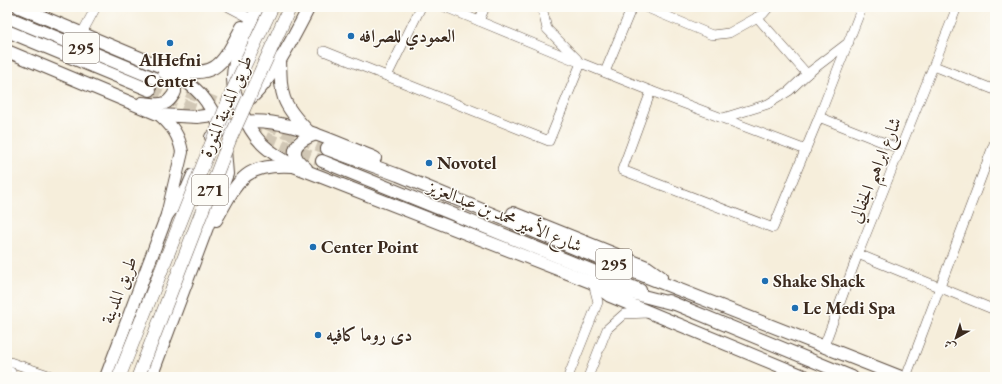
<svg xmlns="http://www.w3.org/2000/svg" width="1002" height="384" font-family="'EB Garamond',Amiri,serif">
<rect width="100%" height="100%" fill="#fdfcf7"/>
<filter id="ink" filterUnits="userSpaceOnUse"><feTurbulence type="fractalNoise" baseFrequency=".025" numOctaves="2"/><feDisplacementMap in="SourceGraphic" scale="8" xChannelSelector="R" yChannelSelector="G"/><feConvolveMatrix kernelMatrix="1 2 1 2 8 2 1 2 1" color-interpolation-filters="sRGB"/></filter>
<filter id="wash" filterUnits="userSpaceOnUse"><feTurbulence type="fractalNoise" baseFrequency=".012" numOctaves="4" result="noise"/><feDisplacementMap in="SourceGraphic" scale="16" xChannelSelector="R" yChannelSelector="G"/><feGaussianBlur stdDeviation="0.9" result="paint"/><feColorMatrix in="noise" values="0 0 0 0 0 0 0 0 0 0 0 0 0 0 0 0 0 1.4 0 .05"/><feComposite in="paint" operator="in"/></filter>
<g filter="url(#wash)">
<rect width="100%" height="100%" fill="#f6eedb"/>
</g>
<g filter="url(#ink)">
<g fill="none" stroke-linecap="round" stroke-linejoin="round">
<g stroke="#d1c7b5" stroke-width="12" stroke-dasharray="12 6" stroke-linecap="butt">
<path d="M154,78l96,39"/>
<path d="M150,90l63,27"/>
<path d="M267,124l60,25"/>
<path d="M249,131l73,30"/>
</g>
<g stroke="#57473a" stroke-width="10">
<g id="minor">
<path d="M229,7l19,10"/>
<path d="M445,7l136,56"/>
<path d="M542,7l5,22 30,30"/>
<path d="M645,7l67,28 17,-2 34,-19 6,-7"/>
<path d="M757,17l50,57"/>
<path d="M479,21l6,-14"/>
<path d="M82,33l14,-26"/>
<path d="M324,51l225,90 32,-78 70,28 -29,79 151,58 46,-111 81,32"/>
<path d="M934,66l61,24"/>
<path d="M605,72l27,-65"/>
<path d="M387,76l34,-69"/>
<path d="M651,91l155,59"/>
<path d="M819,117l43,-110"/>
<path d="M723,118l45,-14 21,-13 18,-17 42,-32"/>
<path d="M858,254l137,56"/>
<path d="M824,346l34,-92 99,-247"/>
<path d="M7,361l47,16"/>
<path d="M7,370l4,2 2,5"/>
<path d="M568,377l30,-75 -5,-19"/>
<path d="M588,377l19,-48 17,-15 24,-1"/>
<path d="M906,377l89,-236"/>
</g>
</g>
<g stroke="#57473a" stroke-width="14">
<g id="major">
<path d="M19,7l150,63c49,8 52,-4 73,-43"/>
<path d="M258,7c-9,18 -26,52 -25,72 0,10 4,21 8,30 12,32 26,42 55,58l297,116 81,21"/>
<path d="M7,17l147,61"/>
<path d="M7,31l143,59"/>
<path d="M7,51l153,64c12,11 19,20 22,37l-15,63 -61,162"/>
<path d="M280,58c1,37 0,44 27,72"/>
<path d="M169,70c29,18 39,28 52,60"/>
<path d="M248,100c21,-14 49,-69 61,-93"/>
<path d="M142,103c6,0 13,2 19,1 4,0 8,-3 10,-6 10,-10 0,-19 -7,-26"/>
<path d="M160,115l37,2 24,-3"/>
<path d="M211,137c6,-4 12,-9 19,-12 44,-15 104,17 145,33"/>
<path d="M327,149l71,26 188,78 315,124"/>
<path d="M322,161l318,129"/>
<path d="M306,168c-20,-15 -11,-27 10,-34"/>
<path d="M513,213l134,54 14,10"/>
<path d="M167,215l20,-26 6,-14"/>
<path d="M216,220c22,-39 27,-57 77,-54"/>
<path d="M603,291l7,5 196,81"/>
<path d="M668,301l184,76"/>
<path d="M151,377l76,-203 -2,-24"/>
</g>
</g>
<use href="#minor" stroke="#fff" stroke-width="9"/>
<use href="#major" stroke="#fff" stroke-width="12"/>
<g stroke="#57473a" stroke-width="14" stroke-linecap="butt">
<g id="highway-bridge">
<path d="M119,377l113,-285 40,-85"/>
<path d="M138,377l92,-238 60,-132"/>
</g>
</g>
<use href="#highway-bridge" stroke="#fff" stroke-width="13"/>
</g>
</g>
<g fill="#1f6fb2" stroke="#fdfcf7" stroke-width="1.5">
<circle cx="351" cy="36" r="4"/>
<circle cx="170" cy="43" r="4"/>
<circle cx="429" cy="163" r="4"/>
<circle cx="313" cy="247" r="4"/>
<circle cx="765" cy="281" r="4"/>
<circle cx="795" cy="308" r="4"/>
<circle cx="318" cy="335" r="4"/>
</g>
<g text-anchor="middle" stroke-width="3" stroke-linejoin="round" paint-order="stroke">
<g fill="#fdfcf7" stroke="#75695f" stroke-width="1">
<rect x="63" y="33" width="36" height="30" rx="3"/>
<rect x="192" y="175" width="36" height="30" rx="3"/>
<rect x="596" y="249" width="36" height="30" rx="3"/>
</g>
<g font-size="17" font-weight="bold" fill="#3b2a1e">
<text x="81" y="54">295</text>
<text x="210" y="196">271</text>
<text x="614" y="270">295</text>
</g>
<g font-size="18" font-weight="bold" fill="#3b2a1e" stroke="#fdfcf7" text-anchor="start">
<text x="359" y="42">العمودي للصرافه</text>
<text x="170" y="66" text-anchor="middle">AlHefni<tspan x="170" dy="21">Center</tspan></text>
<text x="437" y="169">Novotel</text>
<text x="321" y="253">Center Point</text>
<text x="773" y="287">Shake Shack</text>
<text x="803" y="314">Le Medi Spa</text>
<text x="326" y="341">دى روما كافيه</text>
</g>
<g font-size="18" fill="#3b2a1e" stroke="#fdfcf7">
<text transform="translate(226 106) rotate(-67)" y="6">طريق المدينة المنورة</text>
<text transform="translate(875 170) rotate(-68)" y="6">شارع ابراهيم الجفالي</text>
<text transform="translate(505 216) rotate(22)" y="6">شارع الأمير محمد بن عبدالعزيز</text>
<text transform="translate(119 290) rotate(-69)" y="6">طريق المدينة</text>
</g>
</g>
<rect width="1002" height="384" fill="none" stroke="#fdfcf7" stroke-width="24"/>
<g transform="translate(956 338) rotate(219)" stroke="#fdfcf7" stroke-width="3" paint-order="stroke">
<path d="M0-3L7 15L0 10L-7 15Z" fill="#3b2a1e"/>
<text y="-6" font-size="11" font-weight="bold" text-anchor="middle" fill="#3b2a1e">ش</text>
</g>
</svg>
